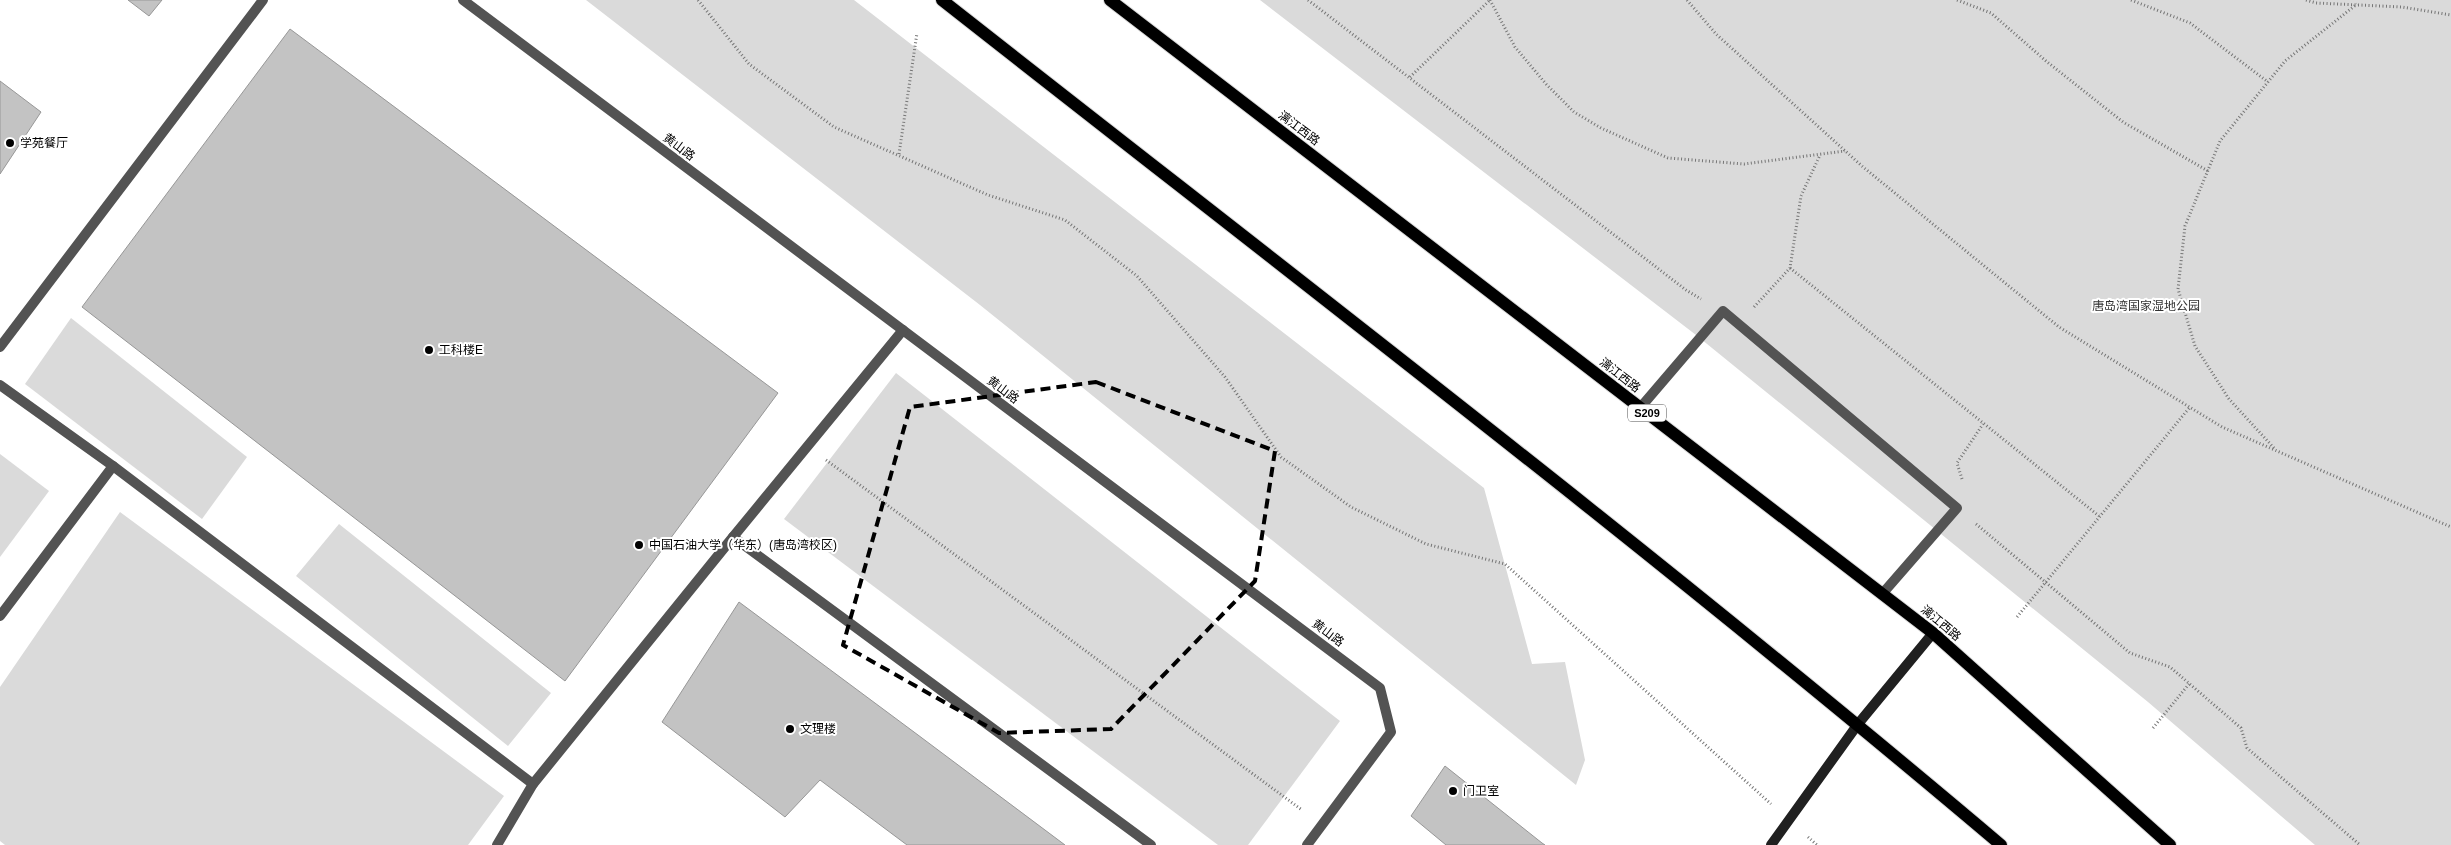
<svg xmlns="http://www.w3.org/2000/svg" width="2451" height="845" font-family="Arial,'Noto Sans SC',sans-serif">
<rect width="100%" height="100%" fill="#fff"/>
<g fill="#dadada">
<path d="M586,0h268l630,488 48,176 33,-2 20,98 -9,25 -596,-480z"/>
<path d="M1260,0h1191v845h-136l-167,-143 -452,-367z"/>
<path d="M71,318l176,139 -45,62 -177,-135z"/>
<path d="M896,373l444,348 -92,124h-30l-434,-326z"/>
<path d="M0,454l49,37 -49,66z"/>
<path d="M120,512l384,284 -36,49h-463l-5,-4v-154z"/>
<path d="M339,524l212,169 -43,53 -212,-170z"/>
</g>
<g fill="#c3c3c3" stroke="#979797">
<path d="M128,0h34l-13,16z"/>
<path d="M290,29l488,364 -213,288 -483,-374z"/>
<path d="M0,81l41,31 -41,62z"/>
<path d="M739,602l179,133 147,110h-158l-87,-65 -35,37 -123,-95z"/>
<path d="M1445,766l97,77 3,2h-99l-35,-29z"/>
</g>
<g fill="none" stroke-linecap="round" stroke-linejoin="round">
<g stroke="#dbdbdb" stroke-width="14">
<g id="primary">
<path d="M942,0c355,279 714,553 1059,845"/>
<path d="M1110,0l823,633 237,212"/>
</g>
</g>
<g stroke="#757575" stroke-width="3" stroke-dasharray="1 2.5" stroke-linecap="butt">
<path d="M698,0l51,64 85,63 154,68 77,25 72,56 88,101 56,80 70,50 75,37 79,20 266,240"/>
<path d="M1308,0l378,290 15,9"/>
<path d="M1490,0l25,47 31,37 28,28 27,16 67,30 76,6 101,-13"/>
<path d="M1687,0l29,34 147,133 196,160 163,100 229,100"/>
<path d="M1957,0l34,13 55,48 77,61 85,49"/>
<path d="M2131,0l59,23 78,59"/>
<path d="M2306,0l10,3 86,4 49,8"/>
<path d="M1410,77l80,-77"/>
<path d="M899,154l18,-121"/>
<path d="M1790,268l309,248"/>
<path d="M1754,307l36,-39 11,-72 19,-41"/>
<path d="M2274,448l-45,-49 -34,-53 -17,-57 7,-63 35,-85 65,-80 72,-57"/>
<path d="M826,460l476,350"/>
<path d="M1962,479l-5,-16 26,-39"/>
<path d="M1976,524l154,129 40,14 71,61 6,20 113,97"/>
<path d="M2017,617l173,-210"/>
<path d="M2153,728l36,-44"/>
<path d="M1808,837l9,8"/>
</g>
<path stroke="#535353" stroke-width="10" d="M1640,408l83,-97 234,197 -74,85"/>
<g stroke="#535353" stroke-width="10">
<path d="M463,0l917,688 11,44 -84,113"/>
<path d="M0,347l263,-347"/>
<path d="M0,385l113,81 420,318"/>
<path d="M733,537l170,-207"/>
<path d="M0,616l113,-150"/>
<path d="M497,845l36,-61 200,-247 418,308"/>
</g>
<path stroke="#202020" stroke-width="10" d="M1771,845l87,-121 75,-91"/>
<use href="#primary" stroke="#000" stroke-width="12"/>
</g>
<path fill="none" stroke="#000" stroke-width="4" stroke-dasharray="10 6" stroke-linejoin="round" d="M1096,382l179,69 -20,130 -144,148 -112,4 -156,-88 67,-238z"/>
<g fill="#000" stroke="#fff" stroke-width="2">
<circle cx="10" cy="143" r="5"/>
<circle cx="429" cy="350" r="5"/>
<circle cx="639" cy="545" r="5"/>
<circle cx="790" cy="729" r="5"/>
<circle cx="1453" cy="791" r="5"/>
</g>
<g text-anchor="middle" stroke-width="4" stroke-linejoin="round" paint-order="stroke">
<rect fill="#fff" stroke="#4c4c4c" stroke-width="1" x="1628" y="404.5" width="38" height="17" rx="4"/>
<g font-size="11" font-weight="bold" fill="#000">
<text x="1647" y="417">S209</text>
</g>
<g font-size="12" fill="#000" stroke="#fff">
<text transform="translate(1299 128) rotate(37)" y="4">漓江西路</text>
<text transform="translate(679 147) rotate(37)" y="4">黄山路</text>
<text transform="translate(1620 375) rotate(38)" y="4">漓江西路</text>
<text transform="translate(1003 390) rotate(37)" y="4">黄山路</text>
<text transform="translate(1941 623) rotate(40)" y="4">漓江西路</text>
<text transform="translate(1328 633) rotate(37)" y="4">黄山路</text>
</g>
<g font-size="12" fill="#000" stroke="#fff" text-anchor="start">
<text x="20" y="147">学苑餐厅</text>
<text x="439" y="354">工科楼E</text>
<text x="649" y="549">中国石油大学（华东）(唐岛湾校区)</text>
<text x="800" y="733">文理楼</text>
<text x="1463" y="795">门卫室</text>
</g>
<g font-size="12" fill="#313131" stroke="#fff">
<text x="2146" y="310">唐岛湾国家湿地公园</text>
</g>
</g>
</svg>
